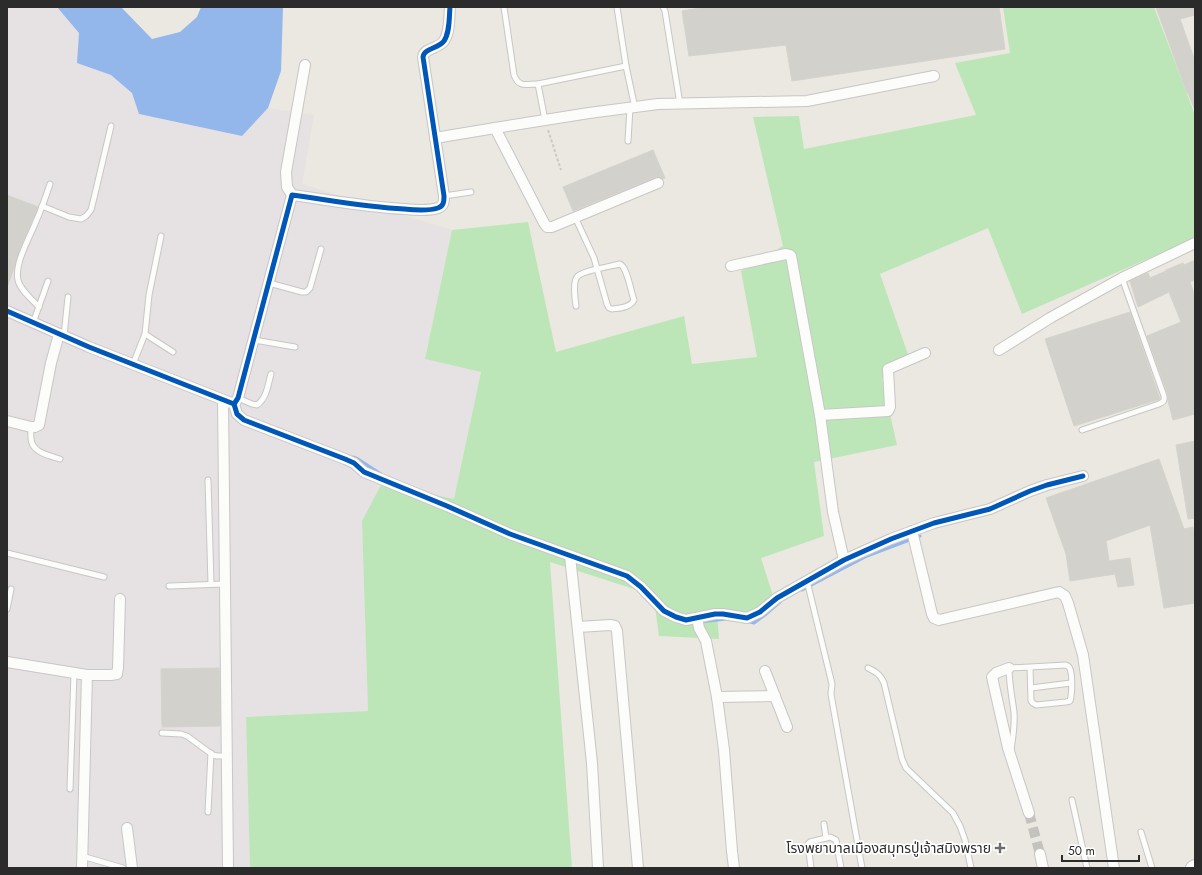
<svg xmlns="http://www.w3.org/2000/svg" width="1202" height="875" font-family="Jost,'Noto Sans Thai',sans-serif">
<rect width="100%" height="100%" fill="#eae8e0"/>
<path fill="#e6e2e3" d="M7,7h50l22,26 -2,30 34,12 21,18 7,21 103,22 26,-28 46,7 -12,69 150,46 -27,129 56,13 -27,127 -72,-16 -20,38 6,190 -122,6 4,151h-243z"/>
<path fill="#bde6b8" d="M1003,7h151l41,108v123l-173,76 -34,-86 -108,46 30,86 -28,19 15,66 -83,17 10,74 -63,22 15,47 -27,8h-32l2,26 -60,-3 -4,-29 -18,-17 -87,-28 22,306h-322l-4,-151 122,-6 -6,-190 20,-38 72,16 27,-127 -56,-13 27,-129 76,-8 28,130 128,-36 8,48 65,-7 -16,-86 42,-25 -30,-129 46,-1 5,33 172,-34 -21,-52 55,-10z"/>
<path fill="#93b6eb" d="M57,7h64l31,32 28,-7 17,-15 4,-10h82l-2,64 -13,37 -26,28 -103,-22 -7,-21 -21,-18 -34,-12 2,-30z"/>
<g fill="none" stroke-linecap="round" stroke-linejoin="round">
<g stroke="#93b6eb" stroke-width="3">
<path d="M353,457l5,2 23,15"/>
<path d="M802,590l65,-34 53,-20"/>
<path d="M747,621l7,2 11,-8 16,-14"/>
<path d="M700,622l26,-3"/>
</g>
</g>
<g fill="#d2d1cb" stroke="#d4d3cc">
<path d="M707,7h292l6,42 -213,32 -6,-36 -97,11 -7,-45z"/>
<path d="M1156,7h39v8l-15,4 15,42v47h-1l-6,-15h-1z"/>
<path d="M653,150l12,28 -2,1 -4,-2h-3l-83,34 -10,-24z"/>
<path d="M7,195l31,12 -18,41 -6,20 -6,17z"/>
<path d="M1195,260v20l-5,2 5,14v118l-22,6 -5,-19v-6l-21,-59 34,-14 -12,-30 -31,15 -8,-26 18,-8 2,5 16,-7v-1l17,-7 1,2z"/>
<path d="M1130,312l30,87 -86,27 -29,-87z"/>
<path d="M1195,441v77l-7,1 -12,-74z"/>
<path d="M1159,459l25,70 9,-2 2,10v66l-31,5 -14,-83 -44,16 3,20 21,-3 4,27 -16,2 -3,-13 -45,7 -4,-27 -20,-56z"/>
<path d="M219,668l1,58 -58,1 -1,-58z"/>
</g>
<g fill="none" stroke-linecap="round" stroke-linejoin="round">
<path stroke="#c4c2bc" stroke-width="10" stroke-dasharray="10 5" stroke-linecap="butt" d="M1029,813l11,41"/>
<g stroke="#c8c6c6" stroke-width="7">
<g id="lane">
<path d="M504,7l10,68c5,13 12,9 24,9l7,36"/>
<path d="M617,7l9,59 9,42"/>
<path d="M663,7l2,4 15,93"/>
<path d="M538,84l88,-18"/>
<path d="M628,141l2,-33"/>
<path d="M444,196l27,-4"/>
<path d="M42,206l27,11 12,2 5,-3 5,-6 3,-12 17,-72"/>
<path d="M575,217l19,41 13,46 2,4 3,1c7,-1 18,-1 22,-9 -3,-8 -7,-33 -14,-36 -8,2 -39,7 -43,13 -4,5 -2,22 -1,29"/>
<path d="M269,283l33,9h4l4,-4 11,-39"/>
<path d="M39,307c-7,-8 -19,-17 -21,-27 -4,-17 13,-45 19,-61 5,-11 9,-23 13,-35"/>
<path d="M33,323l15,-42"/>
<path d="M145,334l28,18"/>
<path d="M64,336l4,-39"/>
<path d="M254,340l41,7"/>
<path d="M133,364l12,-30 4,-39 12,-59"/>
<path d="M238,398l14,6 5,1c10,-7 11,-21 14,-31"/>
<path d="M31,427c0,5 -1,12 1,16 3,10 19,13 28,16"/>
<path d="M1082,430l77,-26c4,-2 6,-3 5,-8l-42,-118"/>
<path d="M208,480l3,104"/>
<path d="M7,553l97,24"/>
<path d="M807,581l25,103 -1,10 1,6 30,168"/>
<path d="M169,586l55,-2"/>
<path d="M7,609l4,-20"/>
<path d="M868,668c8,4 12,6 16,15l18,76 4,9 47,45 7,13 5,14 6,28"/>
<path d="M1031,688l40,-5"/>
<path d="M162,733l19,1 6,2 26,19 4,1h10"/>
<path d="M1011,750c2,-13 4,-25 3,-38 -2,-15 -5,-29 -5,-44l57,-3c1,1 2,1 3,2 4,5 3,28 1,34l-4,1 -30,3 -3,-2 -2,-2 -1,-34"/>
<path d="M70,789l4,-116"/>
<path d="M1072,800l15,68"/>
<path d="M208,812l3,-59"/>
<path d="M824,824l2,14"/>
<path d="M1141,832l11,36"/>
<path d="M82,856l41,12"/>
<path d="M811,868l-3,-24 2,-2 20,-5 6,3 5,28"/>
</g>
</g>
<g stroke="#c8c6c6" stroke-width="12">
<g id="street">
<path d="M495,128l94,-15 69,-9 149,-3 127,-25"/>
<path d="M435,138l60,-10 49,95 3,4h5l106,-44"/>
<path d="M292,195l-5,-8 -1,-15 19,-107"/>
<path d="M731,266l55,-12 4,1 1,1 29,159"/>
<path d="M7,311l82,36 145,57 4,-6 54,-203c37,5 75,12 112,14 10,1 25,2 34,-1 6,-2 6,-7 6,-12l-21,-139c1,-9 15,-8 21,-16 6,-9 5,-23 6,-34"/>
<path d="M999,350l51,-32 72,-40 73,-35"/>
<path d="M223,400l5,468"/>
<path d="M234,404l3,10 7,6 101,39 9,4 10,9 83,34 63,28 117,42 14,11 23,24 12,6 10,3 29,-6h8l24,4 13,-6 17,-14 30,-17 37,-21 47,-21 43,-16 56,-14 40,-18 17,-6 36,-9"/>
<path d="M7,421l24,6h4l4,-2 12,-62 8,-29"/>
<path d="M912,531l20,83 2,4 5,2 120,-28 6,4 3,7 15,52 31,213"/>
<path d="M570,556l22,207 6,105"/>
<path d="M844,560l-11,-48 -13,-97 68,-4 2,-4 -2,-38 37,-16"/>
<path d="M697,618l2,10 7,13 11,56"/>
<path d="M578,627l32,-2 5,1 2,5 21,237"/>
<path d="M7,662l80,13h24l6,-1 1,-6 2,-69"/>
<path d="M1009,668l-13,5 -4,4 16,71 21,65"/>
<path d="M765,671l22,56"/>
<path d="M127,828l5,40"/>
<path d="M1040,854l3,14"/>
<path d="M82,868l5,-193"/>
<path d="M734,868l-2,-17 -8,-101 -7,-53 58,-1"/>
</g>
</g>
<g stroke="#c8c6c6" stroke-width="16">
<path id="secondary" d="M1193,868l2,-1"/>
</g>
<path stroke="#cacac8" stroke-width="2" stroke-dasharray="3 2" stroke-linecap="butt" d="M548,130l13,40"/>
<use href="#lane" stroke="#fcfcfa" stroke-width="5"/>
<use href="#street" stroke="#fcfcfa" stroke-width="10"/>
<use href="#secondary" stroke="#fcfcfa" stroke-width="14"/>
<g stroke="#fff" stroke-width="8">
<g id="cycleway">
<path d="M7,311l82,36 145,57 4,-6 54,-203c37,5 75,12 112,14 10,1 25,2 34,-1 6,-2 6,-7 6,-12l-21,-139c1,-9 15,-8 21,-16 6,-9 5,-23 6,-34"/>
<path d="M234,404l3,10 7,6 101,39 9,4 10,9 83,34 63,28 117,42 14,11 23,24 12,6 10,3 29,-6h8l24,4 13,-6 17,-14 30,-17 37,-21 47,-21 43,-16 56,-14 40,-18 17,-6 36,-9"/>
</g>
</g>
<use href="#cycleway" stroke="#0057b8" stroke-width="5"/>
</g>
<path fill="#6e6d6a" stroke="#fff" stroke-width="1.5" d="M998 842h4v4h4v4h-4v4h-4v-4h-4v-4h4z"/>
<g text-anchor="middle" stroke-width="3.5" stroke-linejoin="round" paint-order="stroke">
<g font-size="14" fill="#2b2b2b" stroke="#fff" text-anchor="end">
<text x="991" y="853">โรงพยาบาลเมืองสมุทรปู่เจ้าสมิงพราย</text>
</g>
</g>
<rect width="1202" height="875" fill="none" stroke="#2b2b2b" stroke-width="16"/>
<path d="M1062 855v6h77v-6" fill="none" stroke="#2b2b2b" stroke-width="2"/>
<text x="1068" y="855" font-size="12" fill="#2b2b2b" stroke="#ffffff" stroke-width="3" paint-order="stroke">50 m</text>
</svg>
